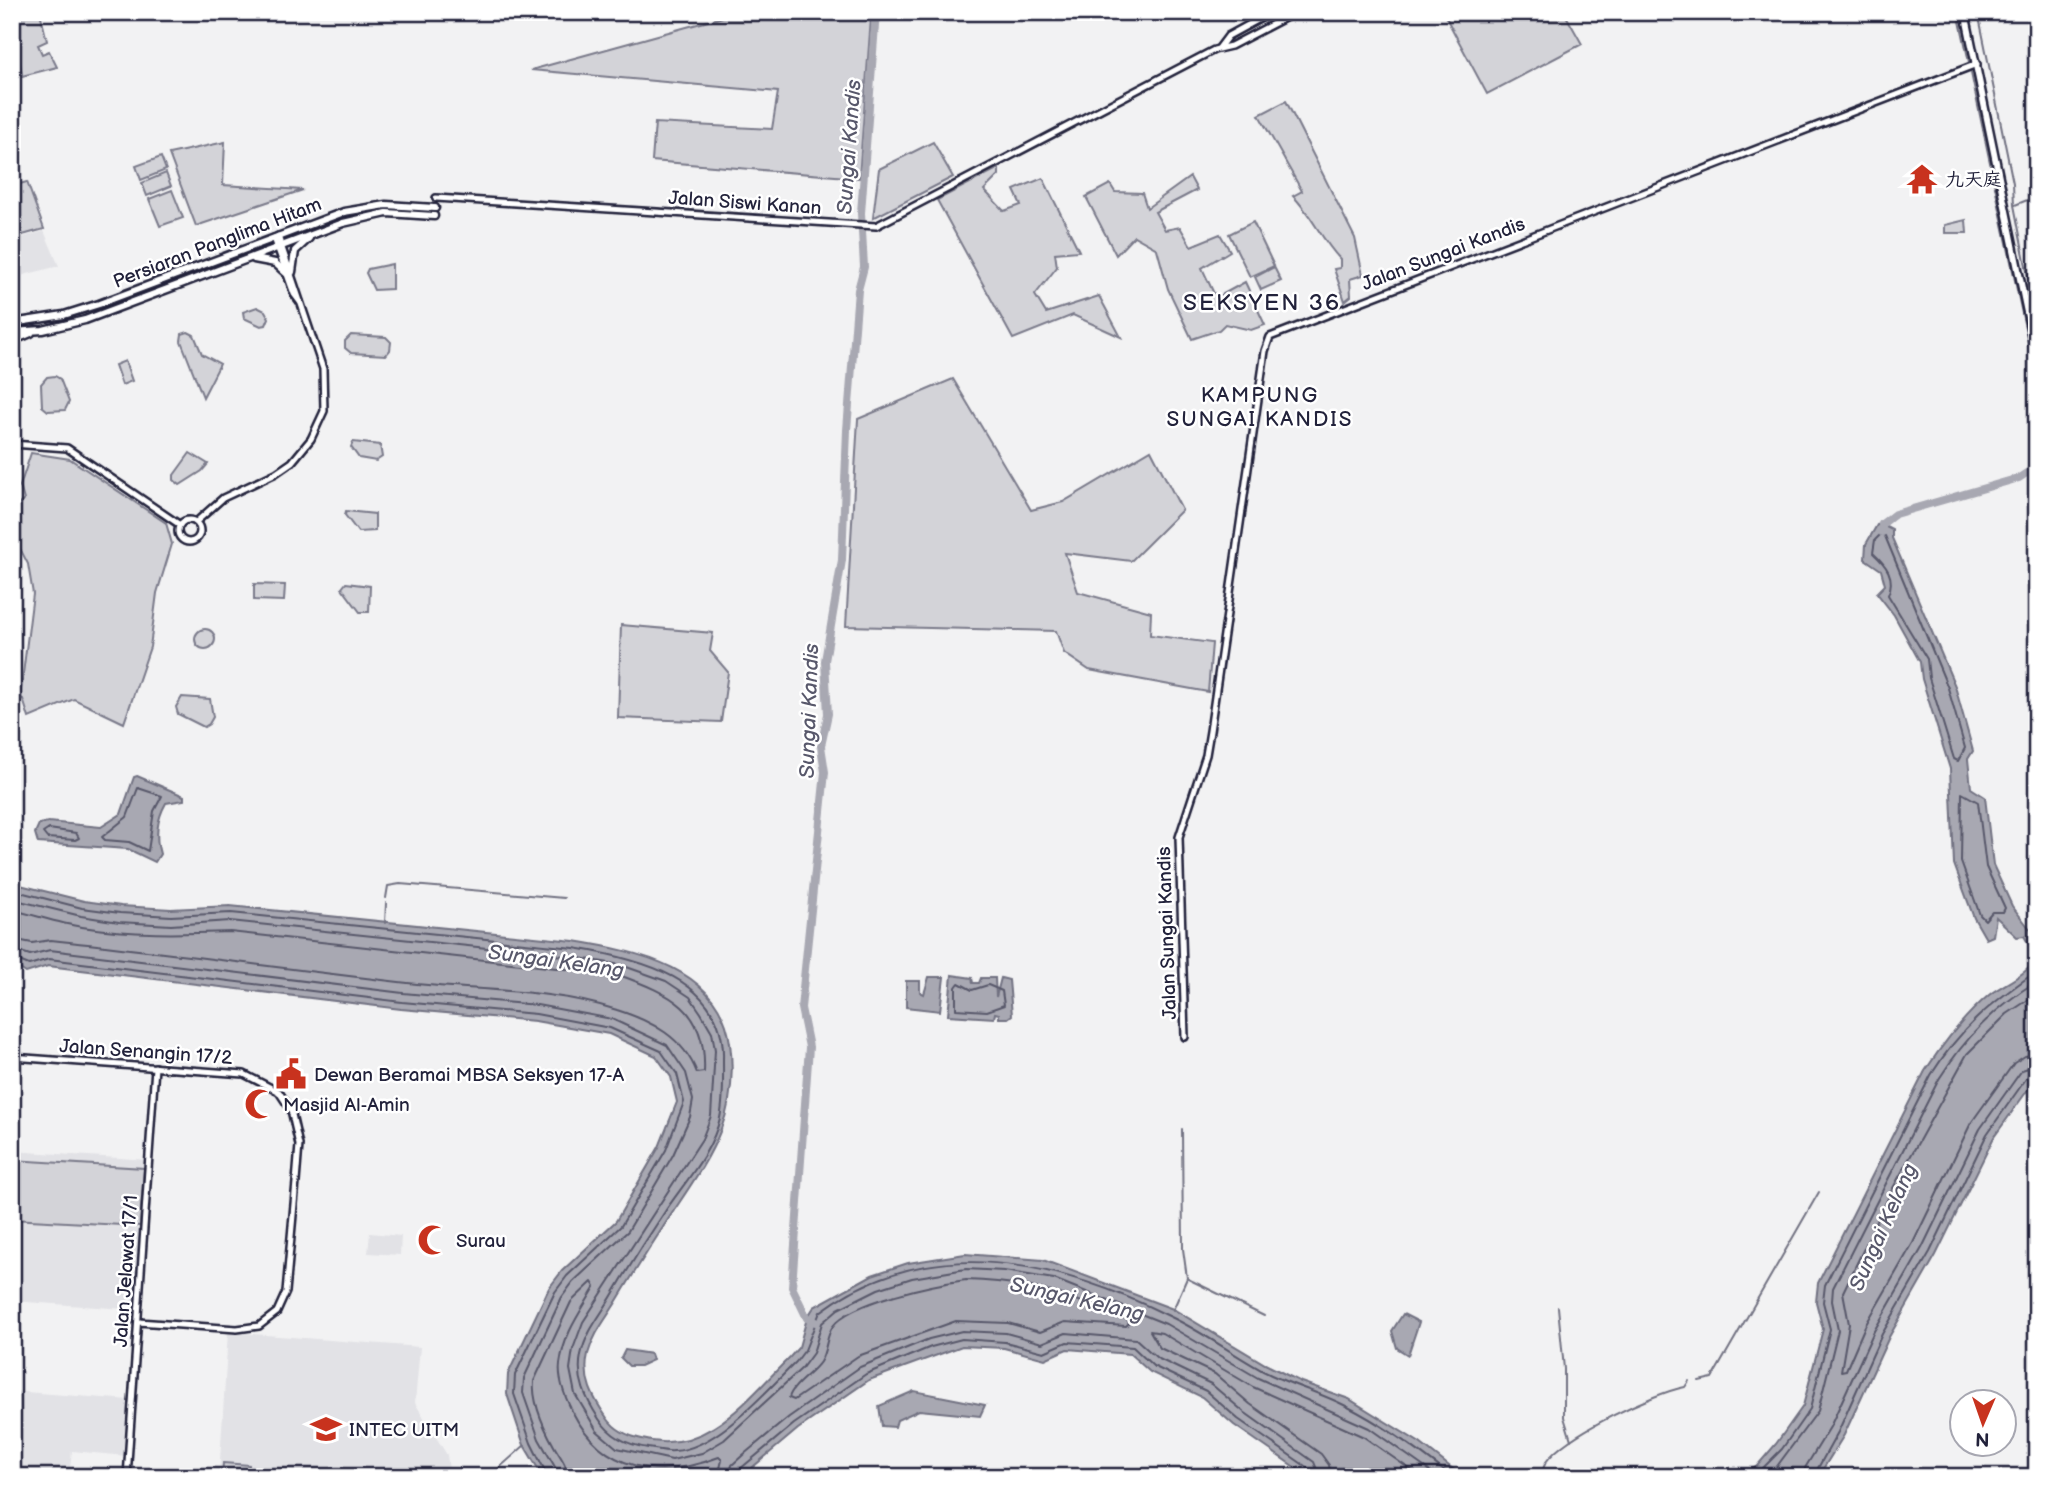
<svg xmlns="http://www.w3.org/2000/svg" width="2049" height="1489" font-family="'Balsamiq Sans','LXGW WenKai TC',sans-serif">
<rect width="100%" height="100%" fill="#f2f2f3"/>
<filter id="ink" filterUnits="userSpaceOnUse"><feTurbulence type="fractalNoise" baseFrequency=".0143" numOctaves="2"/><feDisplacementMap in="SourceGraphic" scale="14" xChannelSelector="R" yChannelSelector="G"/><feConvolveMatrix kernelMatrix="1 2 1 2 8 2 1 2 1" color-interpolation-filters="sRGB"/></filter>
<g filter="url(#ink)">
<g fill="#e2e2e6">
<path d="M44,231l15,35 -47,12v-38z"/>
<path d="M12,1151l137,9 -10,150 -127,-9z"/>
<path d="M370,1233l31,3 -1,19 -32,-2z"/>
<path d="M228,1332l192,15 -5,56 32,52 3,22h-231z"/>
<path d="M12,1391l118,9 -4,56 -54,-5 -3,26h-57z"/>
</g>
<g fill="#d3d3d8" stroke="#7a7a8a" stroke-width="2">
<path d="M12,12h28l7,29 -9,4 4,9 7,-3 8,16 -35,9 -4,-24 -6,-5z"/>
<path d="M741,12h81l49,6 -12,160 -207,-17 3,-38 117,6 6,-37 -247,-22z"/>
<path d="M1443,12h121l18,32 -95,50z"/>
<path d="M1286,101l69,137 8,37 -13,4 1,17 -6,5 -11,-32 6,-1v-9c-19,-20 -28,-44 -47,-63l9,-5 -43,-76z"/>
<path d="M225,142l-2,43 80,5 -107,36 -27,-72z"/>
<path d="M933,142l20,35 -80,41 6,-49z"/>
<path d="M161,157l5,13 -25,10 -5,-14z"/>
<path d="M999,168v7l-15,15 20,21 17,-6 -7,-15 29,-12 36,73 -24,2 2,14 -22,28 11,18 53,-17 22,41 -48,-22 -60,24 -76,-139z"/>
<path d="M166,173l5,13 -24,10 -5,-13z"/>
<path d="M1190,177l7,13 -42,22 10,18 15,-3 11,19 29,-12 10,17 -28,17 14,30 29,-16 20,43 -14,5 -26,-6 -6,6 -27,9 -24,-50 -11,-40 -23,-13 -18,19 -30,-58 24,-13 5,8 27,1 5,15z"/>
<path d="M27,182l17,47 -32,9v-52z"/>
<path d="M172,190l11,28 -23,8 -11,-27z"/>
<path d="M1966,220l1,13h-22v-8z"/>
<path d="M1253,222l21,44 -24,11 -21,-43z"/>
<path d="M392,264v25l-18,1 -8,-17 2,-4z"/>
<path d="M1274,267l7,14 -20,9 -6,-13z"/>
<path d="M257,307l8,4 4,7 -3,7 -5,1 -17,-8 -1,-6z"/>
<path d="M188,332l6,3 8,19 18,10 -17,33 -22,-56 1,-7z"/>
<path d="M351,335l35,2 5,5 -1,8 -4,5 -35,-2 -6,-5v-7z"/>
<path d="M125,361l7,20 -10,4 -7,-20z"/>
<path d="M55,376l5,3 9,23 -4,8 -17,1 -6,-5 -1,-22 6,-7z"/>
<path d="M953,379l78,131 32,-8 88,-52 31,60 -51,51 -66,-8 13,39 73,20 -1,23 62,8 -4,49 -119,-22 -25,-17 -8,-22 -210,-5 12,-207z"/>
<path d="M353,442l27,3 2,12 -6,4 -17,-3 -8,-11z"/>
<path d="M31,453l39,6 96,64 6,21 -15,49 -7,54 -26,76 -50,-24 -45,19 -6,-19 -3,-1 13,-104 -5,-30 -16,-31v-23l12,-10 -4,-14z"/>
<path d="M190,453l18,11 -6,7 -22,14 -6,-5v-5z"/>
<path d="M346,511l29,3v17l-17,1 -13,-17z"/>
<path d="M346,583l24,3 -1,26h-9l-18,-24z"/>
<path d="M254,584l31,1 -1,16 -30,-1z"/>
<path d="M621,625l92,8 -3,18 18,21 -7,50 -103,-4z"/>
<circle cx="205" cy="639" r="10"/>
<path d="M182,697l28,2 3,18 -4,7 -5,3 -26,-13 -2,-7z"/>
<path d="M12,1160l132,8 -4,58 -128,-7z"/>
<path d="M223,1463l26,2 -1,12h-26z"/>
</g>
<g fill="#a8a8b2" stroke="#727282" stroke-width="2">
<path d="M1882,524l10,5v9l63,148 18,65 -5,8 3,29 14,9 8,68 19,41 25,32v139l-43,60 -58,118 -47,82 -45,98 -26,42h-76l15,-11 19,-22 27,-38 20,-77 -7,-27 2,-19 107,-212c19,-29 38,-54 64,-76 14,-11 42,-22 47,-38l-12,-21 -7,1 -21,-20 -3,19 -7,3 -12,-21 -20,-54 -4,-95 -28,-90 -2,-17 -26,-47 -17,-22 8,-8 -4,-15 -16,-11 1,-15 11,-19z"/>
<path d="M137,776l47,20v4l-18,3c-9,16 -11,34 -6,51l-5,8 -27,-13 -90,-6 -3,-10 4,-9 9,-2 53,5 20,-13 13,-37z"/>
<path d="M12,883l72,18 37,5 50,3 59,-3 344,35c63,10 146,27 156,102 10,76 -22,116 -61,175 -17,26 -34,53 -51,81 -11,19 -24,33 -30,55 -6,25 5,44 19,64 8,12 21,18 35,21 64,18 107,-42 148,-82l9,-10 8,-29 7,-11 58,-32 36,-12 57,-9 78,6 130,49 92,55 36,18 48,17 71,44 43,34h-154l-75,-52 -32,-28 -52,-25 -20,-18 -63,-5 -22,10 -41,-11 -42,-2 -93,34 -71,49 -57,48h-198l-19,-32 -17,-51 1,-20 41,-86 13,-17 54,-50 43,-74 18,-45 -6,-25 -15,-21 -47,-22 -74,-13 -134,-12 -353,-43 -22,7 -14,-9z"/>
<path d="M952,975l20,3 1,5h6l2,-5h14l1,19 5,-19 8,2 3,35 -4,3h-9v-4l-4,-1 -1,5 -46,-3z"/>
<path d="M929,977h15l-4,34 -34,-4v-26h14v11l4,2z"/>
<path d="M1403,1314l16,8 -11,33 -11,-7 -5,-17z"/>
<path d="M625,1350l26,4 2,6 -13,6h-11l-8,-8z"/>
<path d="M914,1391l71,14 -5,11 -61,-6 -22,10 -2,7 -13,-1 -3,-20z"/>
</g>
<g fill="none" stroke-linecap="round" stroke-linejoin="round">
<g stroke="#58586b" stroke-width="2">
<path d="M1881,534l4,2 63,152 17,60 -7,13 -4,-2 -25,-81 -2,-19 -39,-64c8,-18 -2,-30 -15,-42l2,-13z"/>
<path d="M138,788l24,8 -8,15 -6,40 -19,-9 -24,-2 -3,-3 25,-20z"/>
<path d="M1962,793l16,9 8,65 19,41 -2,4h-11l-7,8 -5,-5 -19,-53z"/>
<path d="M49,829l27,4 3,5 -4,2 -28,-2 -4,-5z"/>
<path d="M12,890l70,18 38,5 51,3 60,-3 343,35c63,10 152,30 149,111 0,19 1,40 -3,59 -8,35 -37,66 -56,95 -18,27 -35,54 -51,81 -12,21 -27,37 -32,61 -5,24 5,44 18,64 11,17 29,26 49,29 8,1 18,4 26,3 43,-2 92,-60 122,-89l9,-12 15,-38c108,-81 239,-51 351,5 32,15 61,37 92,54 27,14 56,21 83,35 38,19 72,44 106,71"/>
<path d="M12,899l69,17 38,6 52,3 59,-4 343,36 48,8 45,16 24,16 11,16 11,19 3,18 -4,66 -9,23 -119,183 -10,27 -3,20 5,25 22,37 20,17 55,12 30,-7 22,-13 78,-72 11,-15 9,-30 16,-14 40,-20 34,-11 54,-9 38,2 50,8 112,45 92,54 111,50 69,49"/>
<path d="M12,910c23,5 46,13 70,17 50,8 98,7 148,5l389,43c52,19 88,34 85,97l-7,1c-13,-35 -45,-52 -80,-63 -61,-21 -136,-19 -200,-26 -122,-14 -244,-31 -366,-44l-19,3 -20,-4"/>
<path d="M12,949l18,6 20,-5 353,43 134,12 75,14 55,26 19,28 7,27 -3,17 -17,38 -45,76 -55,51 -11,15 -38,81 -1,15 16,46 16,28 2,10"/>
<path d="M12,958l17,7 20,-6 353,43 134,12 74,14 51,23 16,23 7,28 -18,48 -45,76 -54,50 -12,16 -40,83 -1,19 17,49 17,34"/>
<path d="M959,983l13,7 16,-5 14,6 2,14 -17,6 -31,-2v-22z"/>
<path d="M2037,994l-30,20 -40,40 -74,134 -50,104 6,32 -8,47 5,-1 19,-44 48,-83 58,-120 43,-60 11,-7 12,-2"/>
<path d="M966,1280c67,2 100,15 161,39l2,4 -3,3 -61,-4 -25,10 -32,-9 -52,-2 -98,35 -64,44 -5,-2c3,-13 23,-24 31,-36 7,-11 6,-27 13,-36 18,-25 103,-42 133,-46z"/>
<path d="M568,1477c-1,-13 -8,-20 -14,-31 -10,-18 -22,-45 -20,-65l37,-79 21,-20 3,5c-15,26 -31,46 -35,77 -2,16 5,33 12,47 31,61 88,69 147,46l3,3 -4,17"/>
<path d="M729,1477l3,-12 11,-10 46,-38 71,-50 69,-28 33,-8 44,2 36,10 24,-10 70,6 21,19 54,26 33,28 70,50 6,15"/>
<path d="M738,1477l2,-8 54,-45 72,-50 65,-27 31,-8 43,3 39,10 23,-10 66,5 20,19 53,25 32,28 70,49 3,9"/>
<path d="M1331,1477l-2,-12 -8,-11 -71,-50 -35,-30 -55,-26 -10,-17 12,2 91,54 111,50 57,40"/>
<path d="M1754,1477l28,-28 28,-40 20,-80 -7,-27 2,-17 106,-210c30,-48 60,-72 106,-104"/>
<path d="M1769,1477l49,-66 20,-81 -6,-29 1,-13 106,-209c26,-41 56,-72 98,-98"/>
<path d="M1804,1477l1,-9 25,-41 44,-96 48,-83 58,-119 42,-59 15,-5"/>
<path d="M1813,1477l25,-45 44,-98 48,-82 57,-118 41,-58 9,-3"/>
</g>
<g stroke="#727282" stroke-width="2">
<path d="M1956,12v2"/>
<path d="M1978,12l35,171 1,22 23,117"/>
<path d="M1960,21l9,41"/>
<path d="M1971,73l60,283 1,113"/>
<path d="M2015,205l22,-9"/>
<path d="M386,898l2,-12 12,-2 164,14"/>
<path d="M385,923l1,-20"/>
<path d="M1188,1279l76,37"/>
<path d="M1558,1307l6,62v48l7,23"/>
<path d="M1173,1310l14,-32 -4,-29 -1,-120"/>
<path d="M1699,1381l13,-3 107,-186"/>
<path d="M489,1477l36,-32"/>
<path d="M1540,1477c2,-5 4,-11 6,-15 19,-27 107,-69 139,-75l4,-6"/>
</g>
<g stroke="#a8a8b2" stroke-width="8">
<path d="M1882,532v-8l13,-10 124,-36 18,-12"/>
<path d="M816,1322l-9,-4 -15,-31 17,-240 -8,-39 24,-236 -4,-26 7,-32 -3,-53 17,-101 5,-130 11,-140 6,-23 -3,-54 15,-201"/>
</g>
<g stroke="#22223b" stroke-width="10">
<g id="minor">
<path d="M1219,48l9,-12 44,-24"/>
<path d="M436,198l440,28 338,-176 17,-4 65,-34"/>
<path d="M274,238l20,56 6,8"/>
<path d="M12,444l55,4 113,77"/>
<circle cx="189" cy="531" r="11"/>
<path d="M196,522l27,-24 53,-25 16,-11 19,-23 13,-28 -1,-42 -45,-133"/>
<path d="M1185,1037l-6,-200 27,-82 4,-24 55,-380 5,-14 707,-273"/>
<path d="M12,1057l232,17 35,18 12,18 8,35 -3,37 -10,110 -9,20 -18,14 -22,3 -99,-7"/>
<path d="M127,1477l28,-410"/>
</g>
</g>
<g stroke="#22223b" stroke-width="11">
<g id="major">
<path d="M1965,12l72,349"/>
<path d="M254,259l21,4 11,10"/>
<path d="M292,272l3,-21 14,-13"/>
<path d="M12,323l52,-8 35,-11 245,-92 42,-7 49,3"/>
<path d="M12,332l31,-2 42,-10 258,-97 44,-10 47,3"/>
<path d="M12,341l19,-8"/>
</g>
</g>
<use href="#minor" stroke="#fff" stroke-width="5"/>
<use href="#major" stroke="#fff" stroke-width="6"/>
</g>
</g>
<defs>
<g id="temple-bare" transform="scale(2.415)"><path d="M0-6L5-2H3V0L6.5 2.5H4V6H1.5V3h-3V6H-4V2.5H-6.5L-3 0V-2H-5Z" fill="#c8321e" stroke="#fff" stroke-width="2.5" paint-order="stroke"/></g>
<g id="civic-bare" transform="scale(2.415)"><path d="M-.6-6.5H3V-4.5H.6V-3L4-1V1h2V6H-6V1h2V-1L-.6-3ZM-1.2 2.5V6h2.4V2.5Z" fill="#c8321e" stroke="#fff" stroke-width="2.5" paint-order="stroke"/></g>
<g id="mosque-bare" transform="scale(2.415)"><path d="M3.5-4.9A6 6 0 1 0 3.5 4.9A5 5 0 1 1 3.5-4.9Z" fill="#c8321e" stroke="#fff" stroke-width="2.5" paint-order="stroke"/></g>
<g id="university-bare" transform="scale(2.415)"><path d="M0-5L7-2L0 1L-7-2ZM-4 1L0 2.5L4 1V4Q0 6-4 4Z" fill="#c8321e" stroke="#fff" stroke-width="2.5" paint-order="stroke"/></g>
</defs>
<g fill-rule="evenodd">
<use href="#temple-bare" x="1922" y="179"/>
<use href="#civic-bare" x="291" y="1074"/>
<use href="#mosque-bare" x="260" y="1104"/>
<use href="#mosque-bare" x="433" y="1240"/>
<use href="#university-bare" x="326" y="1429"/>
</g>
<g text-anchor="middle" stroke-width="5" stroke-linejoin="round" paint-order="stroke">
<g font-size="19" fill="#22223b" stroke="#fff" text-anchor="start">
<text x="1945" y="186">九天庭</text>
<text x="314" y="1081">Dewan Beramai MBSA Seksyen 17-A</text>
<text x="283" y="1111">Masjid Al-Amin</text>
<text x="456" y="1247">Surau</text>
<text x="349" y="1436">INTEC UITM</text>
</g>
<g font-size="19" fill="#22223b" stroke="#fff">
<text transform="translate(745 202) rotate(4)" y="7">Jalan Siswi Kanan</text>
<text transform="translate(217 242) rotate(-21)" y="7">Persiaran Panglima Hitam</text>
<text transform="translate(1443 253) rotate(-21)" y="7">Jalan Sungai Kandis</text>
<text transform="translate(1166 933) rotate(-92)" y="7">Jalan Sungai Kandis</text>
<text transform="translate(146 1051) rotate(4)" y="7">Jalan Senangin 17/2</text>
<text transform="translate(125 1271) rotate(-86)" y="7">Jalan Jelawat 17/1</text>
</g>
<g font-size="21" font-style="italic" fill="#58586b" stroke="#fff">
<text transform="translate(849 147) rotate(-86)" y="7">Sungai Kandis</text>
<text transform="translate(809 711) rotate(-88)" y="7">Sungai Kandis</text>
<text transform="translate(556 961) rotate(8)" y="7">Sungai Kelang</text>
<text transform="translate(1883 1227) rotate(-66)" y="7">Sungai Kelang</text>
<text transform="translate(1077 1299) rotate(13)" y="7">Sungai Kelang</text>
</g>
<g font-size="21" letter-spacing="2" fill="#22223b" stroke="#fff">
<text x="1260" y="402">KAMPUNG<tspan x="1260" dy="24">SUNGAI KANDIS</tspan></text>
</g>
<g font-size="23" letter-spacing="2" fill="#22223b" stroke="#fff">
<text x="1262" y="310">SEKSYEN 36</text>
</g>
</g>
<rect width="2049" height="1489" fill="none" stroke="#fff" stroke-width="42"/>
<rect x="21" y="21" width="2007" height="1447" fill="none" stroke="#22223b" stroke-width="2.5" filter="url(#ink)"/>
<g transform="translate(1983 1423) rotate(182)"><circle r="33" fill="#ffffff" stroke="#a7a7b1" stroke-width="2"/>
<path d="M0-5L12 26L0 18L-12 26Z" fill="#c8321e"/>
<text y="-10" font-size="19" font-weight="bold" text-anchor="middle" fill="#22223b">N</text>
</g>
</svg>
